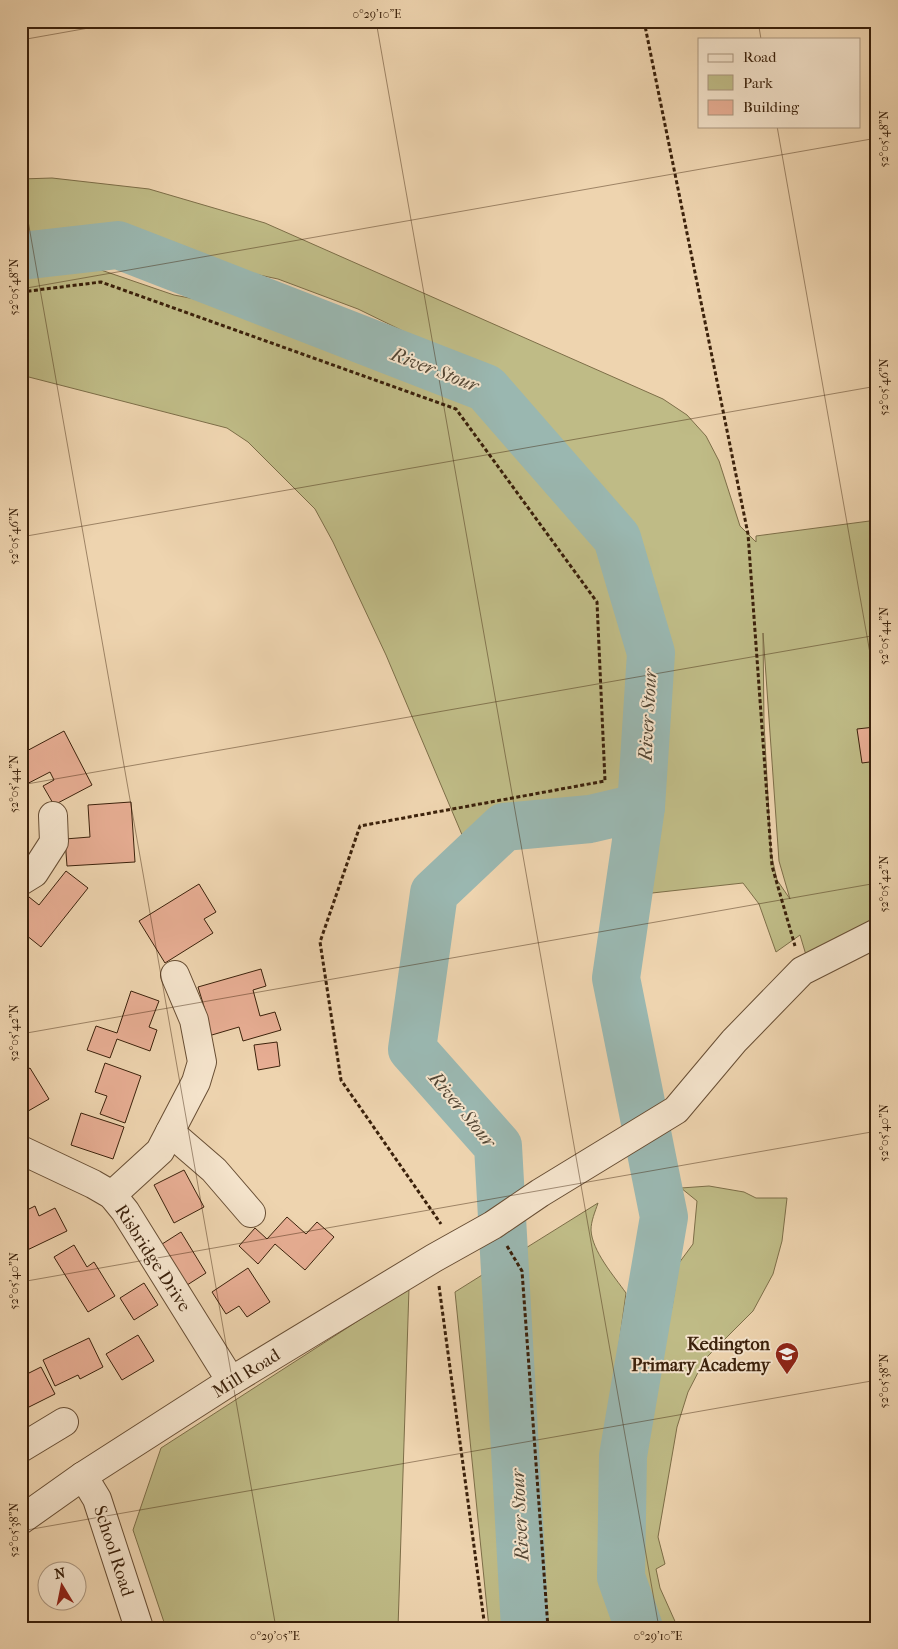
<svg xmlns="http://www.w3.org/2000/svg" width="898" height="1649" font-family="'IM FELL French Canon',serif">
<rect width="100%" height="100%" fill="#eed4af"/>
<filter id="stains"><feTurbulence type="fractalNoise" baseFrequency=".004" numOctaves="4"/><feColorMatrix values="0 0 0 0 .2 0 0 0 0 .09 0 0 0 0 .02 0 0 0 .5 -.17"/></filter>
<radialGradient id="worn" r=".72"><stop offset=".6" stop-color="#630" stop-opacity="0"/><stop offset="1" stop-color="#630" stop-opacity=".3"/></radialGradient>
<g fill="#bfbb86" stroke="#7d6e48" fill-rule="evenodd">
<path d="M52,178l97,11 116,34 398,176 24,16 19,21 13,25 21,65 16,16v-6l121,-16v402l-71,33 -6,-20 -24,17 -17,-48 -16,-21 -100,11 -1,-26 8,-27 3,-30 4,-132 -5,-60 -20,-76 -26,-44 -27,-37 -61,-63 -34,-25 -87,-46 -39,-19 -80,-30 -160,-34 -97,-9v-57zM763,633l16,228 11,38 -13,-19 -6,-27 -7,-130z"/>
<path d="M21,262l80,8 73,25 26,5 79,9 44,18 139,71 67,51 46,45 19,24 27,52 14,44 3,44 -12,184 -71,-22h-16l-68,36 -85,-201 -53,-113 -18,-33 -67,-67 -21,-14 -206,-53z"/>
<path d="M709,1186l35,6 12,6h31l-5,43 -9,33 -20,37 -48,48 -17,33 -11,35 -19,110 7,27 -9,5 4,19 18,40h-32l-21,-88 8,-70 22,-108 17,-55 7,-44 14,-19 4,-43 -16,-13z"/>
<path d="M598,1203c-3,9 -7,18 -7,27 1,21 23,46 35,63l-21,154 -2,76 23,105h-92l-19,-336 -10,-19 -16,17 20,338h-20l-34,-336 43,-27 7,7v-11z"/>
<path d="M409,1288l-11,340h-232l-33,-98 28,-82z"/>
</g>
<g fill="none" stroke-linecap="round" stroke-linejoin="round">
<g stroke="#9ab7b0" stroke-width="48">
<path d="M21,256l97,-11 368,143 131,150 34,115 -10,154 -25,171 48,239 -41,239 -2,121 18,51"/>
<path d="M525,1628l-27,-482 -86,-97 22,-156 70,-66 86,-8 51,-12"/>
</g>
</g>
<g fill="#e8ae94" stroke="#3b210b">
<path d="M877,713v48l-15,2 -5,-34 18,-2 -2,-13z"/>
<path d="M64,731l28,54 -38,20 -11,-19 11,-6 -4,-8 -29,15v-33z"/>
<path d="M131,802l4,60 -68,4 -2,-27 25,-2 -2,-32z"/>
<path d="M66,871l22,17 -47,59 -20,-16v-6l5,-5 -5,-4v-8l8,-11 10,8z"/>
<path d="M199,884l17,28 -12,7 9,14 -48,30 -26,-42z"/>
<path d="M261,969l5,17 -13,4 7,26 15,-4 6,18 -38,11 -4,-14 -34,10 1,-24 -8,-26z"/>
<path d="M131,991l28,10 -10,26 8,3 -7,21 -33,-12 -7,19 -23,-8 9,-24 21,7z"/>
<path d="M277,1042l3,24 -22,4 -4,-25z"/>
<path d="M105,1063l36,13 -16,47 -25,-9 7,-18 -12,-4z"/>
<path d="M30,1068l19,31 -26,15 -2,-3v-38z"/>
<path d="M81,1113l43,14 -11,32 -42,-14z"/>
<path d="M184,1170l20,37 -30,16 -20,-38z"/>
<path d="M35,1206l4,10 16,-8 12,23 -46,22v-40z"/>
<path d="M287,1217l19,17 11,-12 17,15 -29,33 -30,-26 -17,20 -19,-18 16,-18 12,11z"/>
<path d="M181,1232l25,41 -22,14 -25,-41z"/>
<path d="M74,1245l13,22 7,-5 21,34 -27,16 -34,-55z"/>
<path d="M248,1268l22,34 -23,15 -8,-11 -13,8 -14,-22z"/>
<path d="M144,1283l14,22 -24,15 -14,-22z"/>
<path d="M138,1335l16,26 -32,19 -16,-26z"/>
<path d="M89,1338l14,29 -23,12 -2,-4 -23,11 -12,-26z"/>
<path d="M41,1367l14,27 -34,17v-34z"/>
</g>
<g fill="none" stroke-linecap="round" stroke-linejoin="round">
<g stroke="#684e34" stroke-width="30">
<g id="minor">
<path d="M21,881l13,-8 20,-31 -1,-26"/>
<path d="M170,1132l44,38 37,43"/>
<path d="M21,1150l72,34 19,11 13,16 106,170"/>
<path d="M112,1195l48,-44 36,-69 6,-20 -8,-42 -19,-45"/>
<path d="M21,1448l43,-26"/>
<path d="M83,1476l14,23 42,129"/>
<path d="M21,1520l62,-44 148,-95 203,-123 59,-33 47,-32 136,-83 58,-69 68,-70 75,-38"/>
</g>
</g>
<g stroke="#3b210b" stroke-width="3" stroke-dasharray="4 2.5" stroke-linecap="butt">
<path d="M644,21l104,513 24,332 23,80"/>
<path d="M21,292l80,-10 355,127 141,193 8,179 -245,45 -40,116 21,138 100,144"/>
<path d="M507,1246l15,25 26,357"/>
<path d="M439,1286l46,342"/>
</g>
<use href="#minor" stroke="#f4e3cb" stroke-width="28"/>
</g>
<path fill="none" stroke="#3b210b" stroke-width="1" stroke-opacity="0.45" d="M376,21l283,1607M758,21l3,18M21,40l107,-19M777,126l100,567M21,181l255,1447M21,289l856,-151M21,537l856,-151M21,785l856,-150M21,1034l856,-151M21,1282l856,-151M21,1531l856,-151"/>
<defs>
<g id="school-pin" transform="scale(1.25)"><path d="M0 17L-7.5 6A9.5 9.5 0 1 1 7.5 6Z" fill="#8f2418" stroke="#f4e3cb"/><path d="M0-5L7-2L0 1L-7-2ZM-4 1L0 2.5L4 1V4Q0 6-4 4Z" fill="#fff"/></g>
</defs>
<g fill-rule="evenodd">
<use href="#school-pin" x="787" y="1354"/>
</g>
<g text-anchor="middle" stroke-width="4" stroke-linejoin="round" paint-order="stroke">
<g font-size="18" fill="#3b210b" stroke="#f4e3cb">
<text transform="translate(153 1258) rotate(57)" y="6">Risbridge Drive</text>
<text transform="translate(246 1373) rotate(-32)" y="6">Mill Road</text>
<text transform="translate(114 1551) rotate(72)" y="6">School Road</text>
</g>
<g font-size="18" font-weight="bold" fill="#3b210b" stroke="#f4e3cb" text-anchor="end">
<text x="770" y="1350">Kedington<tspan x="770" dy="21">Primary Academy</tspan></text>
</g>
<g font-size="19" font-style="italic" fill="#534634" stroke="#f4e3cb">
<text transform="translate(435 369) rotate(21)" y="7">River Stour</text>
<text transform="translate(647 715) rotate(-87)" y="7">River Stour</text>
<text transform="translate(463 1109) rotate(50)" y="7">River Stour</text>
<text transform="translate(519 1515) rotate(-93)" y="7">River Stour</text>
</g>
</g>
<rect width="898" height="1649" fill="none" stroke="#eed4af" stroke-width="55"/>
<rect x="698" y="38" width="162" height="90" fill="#f4e3cb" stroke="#aa957e"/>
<rect x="708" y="54" width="25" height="8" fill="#f4e3cb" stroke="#aa957e"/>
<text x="743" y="62" font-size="15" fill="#3b210b">Road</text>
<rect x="708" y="75" width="25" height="15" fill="#bfbb86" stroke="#aa957e"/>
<text x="743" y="88" font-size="15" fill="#3b210b">Park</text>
<rect x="708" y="100" width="25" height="15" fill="#e8ae94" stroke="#aa957e"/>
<text x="743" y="112" font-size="15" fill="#3b210b">Building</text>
<g transform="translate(62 1586) rotate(350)"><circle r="24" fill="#f4e3cb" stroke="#aa957e"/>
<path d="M0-4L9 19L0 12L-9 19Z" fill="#8f2418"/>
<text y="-8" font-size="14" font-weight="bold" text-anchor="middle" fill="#3b210b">N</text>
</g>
<rect x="28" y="28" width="842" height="1594" fill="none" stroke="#3b210b" stroke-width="2"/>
<g font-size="12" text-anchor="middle" fill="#3b210b">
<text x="377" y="18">0°29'10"E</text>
<text transform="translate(884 139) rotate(-90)" y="4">52°05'48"N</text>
<text transform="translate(14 287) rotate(-90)" y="4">52°05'48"N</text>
<text transform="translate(884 387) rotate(-90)" y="4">52°05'46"N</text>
<text transform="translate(14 536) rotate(-90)" y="4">52°05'46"N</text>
<text transform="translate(884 636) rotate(-90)" y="4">52°05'44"N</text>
<text transform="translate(14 784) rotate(-90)" y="4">52°05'44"N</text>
<text transform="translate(884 884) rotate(-90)" y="4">52°05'42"N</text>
<text transform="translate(14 1033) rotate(-90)" y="4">52°05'42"N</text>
<text transform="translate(884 1133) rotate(-90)" y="4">52°05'40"N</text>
<text transform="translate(14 1281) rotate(-90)" y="4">52°05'40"N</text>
<text transform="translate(884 1381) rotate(-90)" y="4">52°05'38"N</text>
<text transform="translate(14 1530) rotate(-90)" y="4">52°05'38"N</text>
<text x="275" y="1640">0°29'05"E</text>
<text x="658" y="1640">0°29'10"E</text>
</g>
<rect width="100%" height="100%" filter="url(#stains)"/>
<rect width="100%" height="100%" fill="url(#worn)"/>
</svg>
